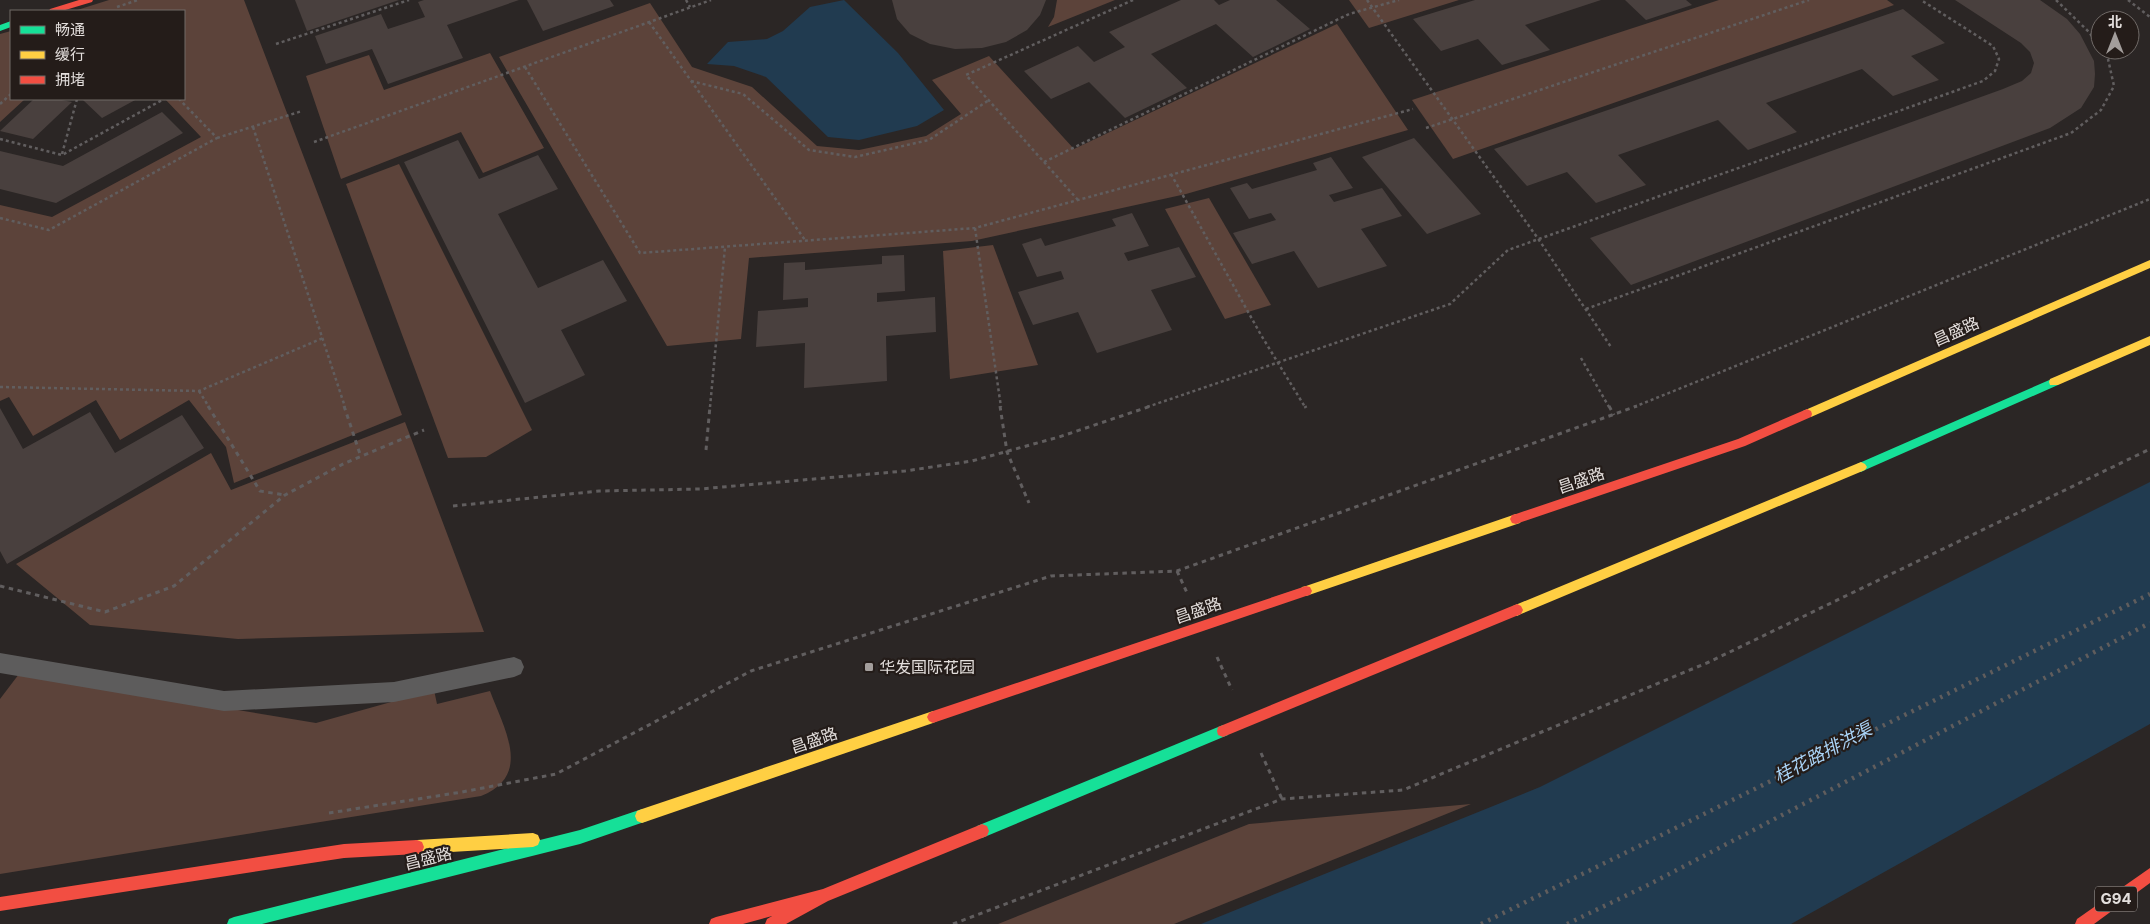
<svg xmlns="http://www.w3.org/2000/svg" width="2150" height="924" font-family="Inter,'Noto Sans SC',sans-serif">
<rect width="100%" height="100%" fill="#2b2625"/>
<g fill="#5c433a">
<path d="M109,0h135l158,415 -168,68 -8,-36 -37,-47 -69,40 -24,-40 -63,36 -24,-39 -9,4v-196l52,12 149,-80 -36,-38h19v-88h-110z"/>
<path d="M1057,0h58l-67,27 6,-10z"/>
<path d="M1349,0h110l-90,28z"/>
<path d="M1719,0h168l7,5 -441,154 -41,-59z"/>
<path d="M650,3l42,64 60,20 65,59 42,4 67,-14 35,-22 -29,-34 57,-24 85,93 263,-125 71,106 -222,64 -214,47 -223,17 -8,81 -74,7 -168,-289z"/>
<path d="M11,31v68h14l-25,23v-88z"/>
<path d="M490,53l54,95 -61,25 -22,-41 -120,47 -35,-103 63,-21 15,35z"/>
<path d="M399,164l133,266 -46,27 -38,1 -102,-274z"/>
<path d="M1209,198l62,107 -46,14 -60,-110z"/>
<path d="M993,245l45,120 -88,14 -7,-128z"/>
<path d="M405,422l79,210 -246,7 -148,-14 -74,-61 195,-111 20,37z"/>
<path d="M19,674l297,49 118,-33 3,14 53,-13c14,38 43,84 -9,105l-481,78v-175z"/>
<path d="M1471,804l-297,120h-176l251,-100z"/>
</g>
<g fill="#213b50">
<path d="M844,0l54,53 46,57 -27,16 -58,14 -31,-3 -62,-60 -32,-11 -27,-2 21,-22 39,-3 16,-8 27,-24z"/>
<path d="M2150,482v242l-359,200h-590l339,-137z"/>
</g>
<g fill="#49403e">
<path d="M295,0h104l-92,31z"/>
<path d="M424,0h95l-72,25 16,33 -75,26 -16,-35 -46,15 -11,-28 66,-22 7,15 37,-12 -7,-15z"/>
<path d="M527,0h83l4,6 -71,25z"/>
<path d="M892,0h154l-6,15 -13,15 -21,12 -24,6 -27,1 -25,-5 -20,-10 -13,-15z"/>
<path d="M1181,0h33l5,5 11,-5h46l34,29 -57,28 -37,-33 -65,30 36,34 -62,30 -36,-36 -38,17 -27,-28 54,-25 16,16 31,-15 -16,-15z"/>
<path d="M1475,0h126l-76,25 25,25 -48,15 -24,-26 -37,12 -28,-32z"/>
<path d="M1625,0h61l6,5 -46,15z"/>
<path d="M1955,0h85l27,19 13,15 14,27 1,13 -1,13 -13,21 -31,20 -419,157 -41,-47 413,-149 19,-8 9,-8 3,-10 -4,-11 -9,-9z"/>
<path d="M1903,9l42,34 -34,13 28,24 -46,16 -31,-27 -96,34 31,29 -49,18 -30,-30 -100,35 28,30 -50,18 -29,-31 -40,14 -33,-37z"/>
<path d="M34,99h23l15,3 -39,37 -33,-8z"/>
<path d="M85,99h52l-35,19 -19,-18z"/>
<path d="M162,112l21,21 -127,70 -56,-14v-38l63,15z"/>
<path d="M1414,138l67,76 -54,20 -65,-77z"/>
<path d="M458,140l21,39 59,-24 20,34 -60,25 40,74 65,-28 24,41 -66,29 24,45 -60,28 -121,-241z"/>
<path d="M1331,157l22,31 -24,7 5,7 48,-14 20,28 -41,13 26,37 -69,22 -24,-37 -42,13 -19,-31 43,-13 -5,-7 -22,6 -19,-31 17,-5 5,6 65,-19 -4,-7z"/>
<path d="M1132,213l17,33 -25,7 4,8 51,-14 17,30 -45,13 21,40 -75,23 -19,-41 -45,13 -15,-33 46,-13 -3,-8 -24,6 -15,-33 19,-6 4,8 71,-20 -4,-7z"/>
<path d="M904,255l1,36 -28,2v9l58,-5 1,35 -50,4 1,45 -83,7 1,-45 -49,4 2,-36 50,-4v-9l-25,2 1,-37 21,-1v8l77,-6v-8z"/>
<path d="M0,408l23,41 67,-37 25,41 67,-38 22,33 -197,116 -7,-13z"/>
</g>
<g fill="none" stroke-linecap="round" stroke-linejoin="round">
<g stroke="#615e5f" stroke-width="2.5" stroke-dasharray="3 3" stroke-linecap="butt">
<path d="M686,0l4,7"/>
<path d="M1367,0l172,240 72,107"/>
<path d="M2056,0l33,32 11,16"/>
<path d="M2128,0l22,17"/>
<path d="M117,7l21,-7"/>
<path d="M649,22l156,218"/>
<path d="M276,44l133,-44"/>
<path d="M525,67l115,186 335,-25 438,-119"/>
<path d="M691,81l52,13 66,56 46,7 74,-17 60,-40"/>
<path d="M0,104l11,-10"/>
<path d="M253,127l92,280"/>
<path d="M1426,128l383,-128"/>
<path d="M217,138l85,-27"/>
<path d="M0,139l62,16 102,-56"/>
<path d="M314,142l397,-142"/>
<path d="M62,154l15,-55"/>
<path d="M1044,162l305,-148 50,-14"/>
<path d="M1171,174l90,161 44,72"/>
<path d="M1078,200l-112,-125 167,-75"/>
<path d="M0,218l49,12 168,-92 -38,-39"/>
<path d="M975,228l26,179"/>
<path d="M1586,309l485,-176 30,-23 13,-24 -6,-27 -6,-9"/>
<path d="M1581,358l28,49"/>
<path d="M0,387l199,4 124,-53"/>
<path d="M199,391l10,16"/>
<path d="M710,407l15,-160"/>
<path d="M1147,407l303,-103 58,-54 475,-169 12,-10 4,-12 -6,-13 -72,-46"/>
<path d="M1634,407l516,-208"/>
</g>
<g stroke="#615e5f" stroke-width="3" stroke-dasharray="4.5 4.5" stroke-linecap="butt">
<path d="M208,406l52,85 24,4"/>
<path d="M344,406l17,51"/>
<path d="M1000,406l7,46 22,51"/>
<path d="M1305,406l1,2"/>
<path d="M1609,406l5,9"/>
<path d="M706,450l4,-44"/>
<path d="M453,506l146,-15 101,-2 205,-18 67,-10 87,-24 92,-31"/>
<path d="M1177,571l11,24"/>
<path d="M0,586l105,26 69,-26 111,-91 60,-32 79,-33"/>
<path d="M1217,657l15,33"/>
<path d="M1261,753l21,46"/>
<path d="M329,813l133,-21 94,-18 195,-103 300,-95 126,-5 460,-165"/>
<path d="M953,924l329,-125 121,-9 306,-128 441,-213"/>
</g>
<path fill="#5d5c5c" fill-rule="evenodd" d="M0,653l224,38 170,-9 120,-25 7,3 3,7 -3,7 -7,3 -120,25 -170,9 -224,-38z"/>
<g fill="#16e098" fill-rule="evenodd">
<path d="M11,21v6l-11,4v-6z"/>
<path d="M2054,378l4,1 1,3 -1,3 -193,85 -4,2 -4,-2 -2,-3 2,-3z"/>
<path d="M1223,725l5,2 1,4 -1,4 -246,103 -5,-2 -2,-5 2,-5z"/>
<path d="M642,809l5,2 2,5 -2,5 -67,23 -318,80h-35l2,-5 5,-2 346,-87z"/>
</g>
<g fill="#ffcf43" fill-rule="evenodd">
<path d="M2150,260v8l-339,149h-8l-1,-3 1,-3z"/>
<path d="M2150,336v9l-92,40h-8l-1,-3 1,-3z"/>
<path d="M1861,462l4,2 2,3 -2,3 -344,144 -4,2 -4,-2 -2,-4 2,-4z"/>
<path d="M1516,514l4,1 2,4 -2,4 -214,73 -4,-1 -2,-4 2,-4 4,-1z"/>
<path d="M933,711l4,2 2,4 -2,4 -4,2 -291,100 -5,-2 -2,-5 2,-5 5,-2z"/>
<path d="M533,833l5,2 2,5 -2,5 -5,2 -116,7 -5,-2 -2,-5 2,-5 5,-2z"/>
</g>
<g fill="#f24e42" fill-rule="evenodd">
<path d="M79,0h14l-1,2 -30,9h-13l1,-2z"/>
<path d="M1807,409l4,2 1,3 -1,3 -66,29 -229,78 -4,-1 -2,-4 2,-4 4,-1 222,-75z"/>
<path d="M1306,586l4,1 2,4 -2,4 -4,1 -373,127 -4,-2 -2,-4 2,-4 4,-2z"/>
<path d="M1517,604l4,2 2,4 -2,4 -298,123 -5,-2 -1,-4 1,-4z"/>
<path d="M982,824l5,2 2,5 -2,5 -159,65 -42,23h-21l2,-5 5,-3 -29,8h-34l2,-5 5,-2 107,-28z"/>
<path d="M417,840l5,2 2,5 -2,5 -5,2 -73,4 -344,53v-14l344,-53z"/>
<path d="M2150,868v15l-56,41h-19l2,-5z"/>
</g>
<g stroke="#605d5d" stroke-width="4.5" stroke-dasharray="2.5 5.5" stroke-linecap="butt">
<path d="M1481,924l669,-330"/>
<path d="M1567,924l83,-40 500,-261"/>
</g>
</g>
<rect fill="#a39e9c" stroke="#241c19" stroke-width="2" x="864" y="662" width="10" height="10" rx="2.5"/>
<g text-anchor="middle" stroke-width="4.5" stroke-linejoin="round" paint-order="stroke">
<rect fill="#241c19" stroke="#aaa4a2" stroke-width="1" x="2095" y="886.5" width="42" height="25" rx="4"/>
<g font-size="15" font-weight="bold" fill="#e3dedc">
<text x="2116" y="904">G94</text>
</g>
<g font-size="16" fill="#e3dedc" stroke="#241c19">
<text transform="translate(1956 331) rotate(-24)" y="6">昌盛路</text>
<text transform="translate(1581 480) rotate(-19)" y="6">昌盛路</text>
<text transform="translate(1198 610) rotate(-19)" y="6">昌盛路</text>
<text transform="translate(814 740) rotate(-19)" y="6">昌盛路</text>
<text transform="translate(428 858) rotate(-14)" y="6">昌盛路</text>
</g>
<g font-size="16" fill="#e3dedc" stroke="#241c19" text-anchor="start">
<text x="879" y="673">华发国际花园</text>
</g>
<g font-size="18" font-style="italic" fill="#a9d3f6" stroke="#241c19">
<text transform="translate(1823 753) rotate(-28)" y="6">桂花路排洪渠</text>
</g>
</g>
<rect x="10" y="10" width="175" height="90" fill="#241c19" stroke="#706a67"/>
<rect x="20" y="26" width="25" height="8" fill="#16e098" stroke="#706a67"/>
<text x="55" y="35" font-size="15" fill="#e3dedc">畅通</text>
<rect x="20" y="51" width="25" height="8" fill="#ffcf43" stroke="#706a67"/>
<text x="55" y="60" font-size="15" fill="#e3dedc">缓行</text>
<rect x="20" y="76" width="25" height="8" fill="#f24e42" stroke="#706a67"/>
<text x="55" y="85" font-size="15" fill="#e3dedc">拥堵</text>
<g transform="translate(2115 35)"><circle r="24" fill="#241c19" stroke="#706a67"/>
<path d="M0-4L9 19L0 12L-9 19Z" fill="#a39e9c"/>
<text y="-8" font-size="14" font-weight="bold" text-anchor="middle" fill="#e3dedc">北</text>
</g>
</svg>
